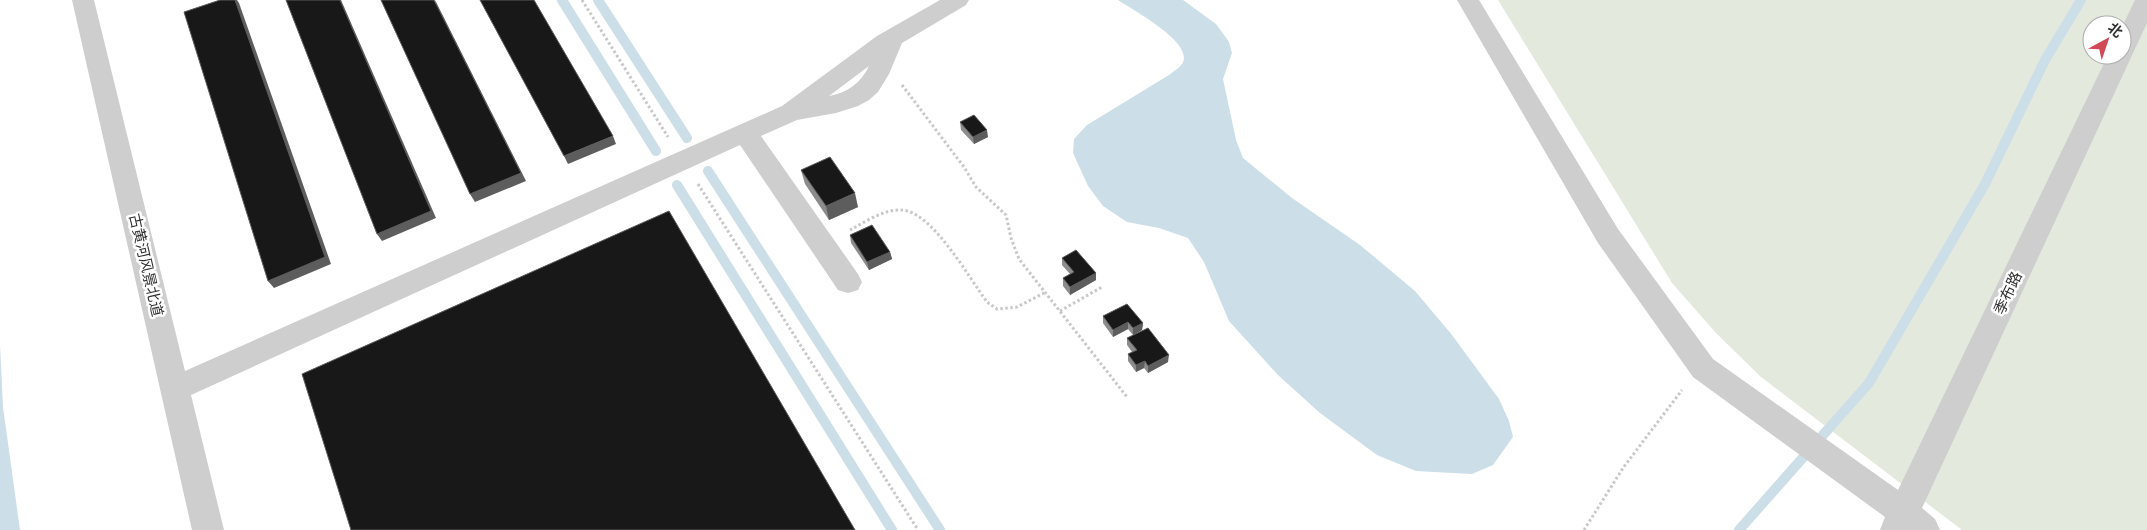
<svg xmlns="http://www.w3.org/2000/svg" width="2147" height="530" font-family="'Work Sans','Noto Sans SC',sans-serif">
<rect width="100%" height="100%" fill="#fff"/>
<path fill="#e4e9de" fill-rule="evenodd" d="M1498,0h649v530h-185l-201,-153 -45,-44 -44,-50zM2092,25h30v30h-30z"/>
<g fill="#ccdee7">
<path d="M1118,0h65l33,24 13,18 3,11 -9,26 13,61 7,18 49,40 68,47 55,46 37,44 47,64 10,22 4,16 -20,28 -21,9 -56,-3 -39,-16 -57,-42 -42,-38 -49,-54 -25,-59 -16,-24 -29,-10 -32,-6 -24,-16 -15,-20 -15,-33 1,-14 13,-14 82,-50c6,-5 15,-9 15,-17 1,-20 -51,-48 -66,-58z"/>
<path d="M0,344l3,63 17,123h-20z"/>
</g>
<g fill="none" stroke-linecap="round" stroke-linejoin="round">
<g stroke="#ccdee7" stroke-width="10">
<path d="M562,0l94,151"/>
<path d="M598,0l89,138"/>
<path d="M708,171l232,359"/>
<path d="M677,185l215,345"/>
<path d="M1739,530l130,-147 116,-199 60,-124 36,-60"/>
</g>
<g stroke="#c8c8c8" stroke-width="3" stroke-dasharray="2.5 2.5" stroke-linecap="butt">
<path d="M582,0l86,137"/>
<path d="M902,85l62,82 12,20 30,28 5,23 8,21 108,138"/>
<path d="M698,184l220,346"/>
<path d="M850,230c15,-8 32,-20 50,-20 31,-1 69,68 87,92l10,7 20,-2 29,-15"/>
<path d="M1060,311l42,-24"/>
<path d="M1584,530l39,-62 59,-78"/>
</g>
<g fill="#cecece" fill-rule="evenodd">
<path d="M72,0h22l91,371 597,-265 95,-70 63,-36h29l-3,5 -64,38 -13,31 -11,18 -9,8 -11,6 -22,7 -39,7 -36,16 97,138 4,8 -4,8 -10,3 -10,-3 -98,-145 -549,250 33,135h-32zM869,66c-8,17 -22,27 -40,30z"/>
<path d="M1457,0h22l139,229 95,130 185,131 210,-435h14v-28l13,-27h12v23l-225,485 13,11 5,11h-60l5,-13 -192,-140 -95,-134z"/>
</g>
</g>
<g fill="#8c8c8c">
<path d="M960,122l28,15 -14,7 -13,-14z"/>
<path d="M801,170l57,37 -29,13 -24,-36z"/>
<path d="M850,235l40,17 2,7 -23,11 -18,-27z"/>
<path d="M1062,258l34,15v7l-26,15 -7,-9v-8l7,-4 -8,-9z"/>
<path d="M1103,316l40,7 -1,7 -9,5 -5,-6 -15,8 -10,-14z"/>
<path d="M1127,338l41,24 -20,11 -4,-5 -8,4 -8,-11v-7l4,-2 -5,-7z"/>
</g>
<g fill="#5d5d5d">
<path d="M235,0h2l2,3 92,261 -57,24 -6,-7z"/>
<path d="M340,0h1l95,218 -54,23 -5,-7z"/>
<path d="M435,0l91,181 -51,21 -5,-8z"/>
<path d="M987,130l1,7 -14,7 -1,-7z"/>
<path d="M613,136l3,8 -48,20 -4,-8z"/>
<path d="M855,193l3,14 -29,13 -3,-14z"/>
<path d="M890,252l2,7 -23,11 -2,-8z"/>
<path d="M1096,273v7l-26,15v-8z"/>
<path d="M1128,322v7l-15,8v-7z"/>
<path d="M1143,323l-1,7 -9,5v-7z"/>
<path d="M1169,355l-1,7 -20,11v-7z"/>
<path d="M1145,361l-1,7 -8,4v-7z"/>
</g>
<g fill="#181818" stroke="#5d5d5d">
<path d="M220,0h15l90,257 -57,24 -84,-269z"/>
<path d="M286,0h54l91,211 -54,23z"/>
<path d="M381,0h53l87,173 -51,21z"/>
<path d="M480,0h54l79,136 -49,20z"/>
<path d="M974,115l13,15 -14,7 -13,-15z"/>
<path d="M830,157l25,36 -29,13 -25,-36z"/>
<path d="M669,211l186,319h-504l-49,-156z"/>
<path d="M872,225l18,27 -23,10 -17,-27z"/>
<path d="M1076,250l20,23 -26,14 -7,-9 11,-6 -12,-14z"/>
<path d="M1127,304l16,19 -10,5 -5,-6 -15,8 -10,-14z"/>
<path d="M1148,328l21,27 -21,11 -3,-5 -9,4 -8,-11 9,-4 -10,-12z"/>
</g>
<g text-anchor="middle" stroke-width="5" stroke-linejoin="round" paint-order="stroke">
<g font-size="15" fill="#313131" stroke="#fff">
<text transform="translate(146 265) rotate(77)" y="5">古黄河风景北道</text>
<text transform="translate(2008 293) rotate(-65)" y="5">季布路</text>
</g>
</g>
<g transform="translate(2107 40) rotate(40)"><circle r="24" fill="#ffffff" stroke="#adadad"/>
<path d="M0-4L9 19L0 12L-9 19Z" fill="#d14957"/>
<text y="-8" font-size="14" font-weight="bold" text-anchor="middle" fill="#313131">北</text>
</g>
</svg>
